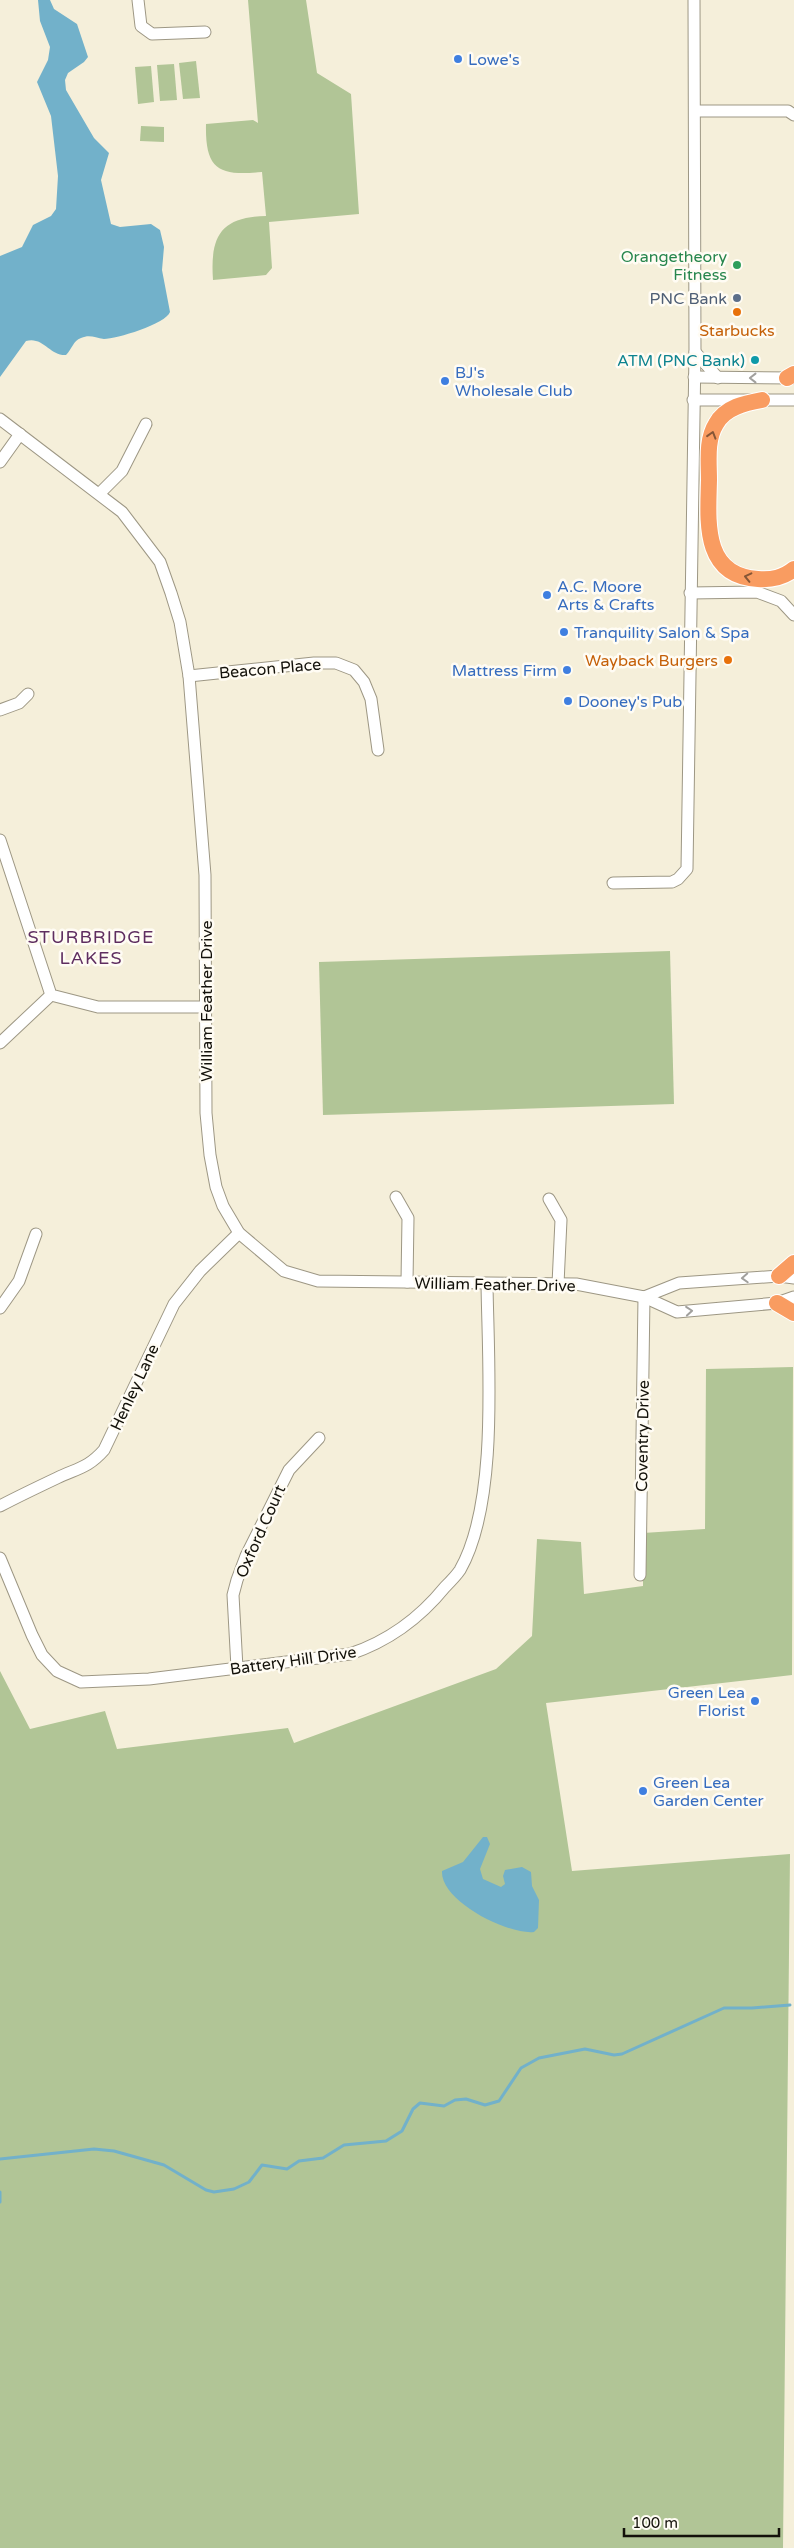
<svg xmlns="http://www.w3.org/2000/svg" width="794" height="2548" font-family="'Varela Round',sans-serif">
<rect width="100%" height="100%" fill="#f5efda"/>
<g fill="#b1c596">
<path d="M248,0h58l11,73 34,21 8,120 -90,8 3,46 -6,7 -53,5c-3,-43 7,-63 53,-64l-4,-44c-43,4 -57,-2 -56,-48l47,-4 5,3z"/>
<path d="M196,61l4,37 -17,1 -4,-36z"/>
<path d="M174,64l3,36 -17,1 -3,-36z"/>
<path d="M151,66l3,36 -16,2 -3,-37z"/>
<path d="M141,126l23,1v15l-24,-1z"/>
<path d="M670,951l4,153 -351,11 -4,-153z"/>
<path d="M793,1367l-1,308 -246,28 26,168 218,-17 -7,694h-783v-877l30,58 75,-18 12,38 171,-21 6,15 202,-74 36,-33 5,-97 44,3 3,52 59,-8v-53l62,-4 1,-160z"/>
</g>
<g fill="#72b1ca">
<path d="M38,0h12l4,9 23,15 11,33 -4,5 -16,11 -3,7 1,10 28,48 15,15 -8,27 10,44 9,3 31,-3 9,6 4,17 -2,23 8,42c-4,12 -54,27 -66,27 -9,-1 -14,-5 -23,-1 -8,3 -9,11 -15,17 -16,1 -23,-19 -40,-14l-26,36v-121l22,-9 11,-22 18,-9 5,-7 2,-33 -7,-60 -14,-34 11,-22 2,-13 -10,-26z"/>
<path d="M483,1837h4l3,7 -10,25 3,10 18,8 4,-3 -2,-8 2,-6 17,-3 9,5 1,14 7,14 -1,28 -4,4c-26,3 -94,-31 -92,-61l21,-9z"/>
</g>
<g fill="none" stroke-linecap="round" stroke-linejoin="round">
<g stroke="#72b1ca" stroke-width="3">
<path d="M0,2159l94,-10 20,2 50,14 42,25 8,2 20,-3 15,-7 13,-17 25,4 12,-8 24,-3 21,-13 42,-4 16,-10 11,-22 7,-6 24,3 11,-6 11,-1 19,6 14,-4 22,-33 18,-10 46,-9 29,6 8,-1 102,-46h28l38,-3"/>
<path d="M0,2192v10"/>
</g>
<g stroke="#9d9784" stroke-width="13">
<g id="minor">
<path d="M138,0l3,26 11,8 53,-2"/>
<path d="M696,111h92l6,4"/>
<path d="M695,352l23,26"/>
<path d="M694,377l98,1"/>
<path d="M693,400h101"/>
<path d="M0,419l122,93 38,50 11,31 9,29 9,54 16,199 1,238 4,42 6,32 7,19 16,27 45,38 34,10 258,3 68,13 33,15 100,-9 17,-6"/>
<path d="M0,462l20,-28"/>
<path d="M100,493l22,-22 24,-47"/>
<path d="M690,593l67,-1 24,9 13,14"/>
<path d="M189,676l125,-13h22l18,7 10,12 7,17 7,51"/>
<path d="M0,710l19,-7 9,-9"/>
<path d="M0,840l51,155 47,12h109"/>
<path d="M613,883l59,-1 6,-3 9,-10 8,-517 -1,-352"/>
<path d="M0,1043l51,-48"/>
<path d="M396,1197l12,21 -1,64"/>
<path d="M549,1199l12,21 -3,64"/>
<path d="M644,1297l35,-14 100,-7 15,2"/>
<path d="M0,1308l19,-27 17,-47"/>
<path d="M0,1506c19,-10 38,-19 57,-28 21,-10 31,-10 47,-28l70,-146 26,-33 39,-38"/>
<path d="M0,1558l32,77 10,20 15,16 24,11 68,-3 201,-25c39,-13 69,-35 95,-67 5,-5 11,-11 15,-17 39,-68 28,-208 27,-286"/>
<path d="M640,1575l4,-278"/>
<path d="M237,1668l-4,-73 4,-15 9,-24 43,-86 30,-32"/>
</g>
</g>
<g stroke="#fff" stroke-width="18">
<g id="highway">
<path d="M787,378l7,-4"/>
<path d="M762,400c-16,3 -37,7 -46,24 -10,16 -7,38 -7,56 -1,41 -7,96 49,99 14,1 25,-1 36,-10"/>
<path d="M779,1276l15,-13"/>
<path d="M777,1303l17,10"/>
</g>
</g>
<use href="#minor" stroke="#fff" stroke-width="11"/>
<use href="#highway" stroke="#f99c61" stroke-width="16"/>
</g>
<defs><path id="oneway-chevron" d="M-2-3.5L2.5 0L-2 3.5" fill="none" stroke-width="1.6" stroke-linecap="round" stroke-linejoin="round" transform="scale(1.25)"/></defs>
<g stroke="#a1a09d">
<use href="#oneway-chevron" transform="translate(753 378) rotate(-180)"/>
<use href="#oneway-chevron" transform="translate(745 1278) rotate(177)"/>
<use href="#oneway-chevron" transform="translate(689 1311) rotate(-5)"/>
</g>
<g stroke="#865636">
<use href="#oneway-chevron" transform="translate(712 435) rotate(-73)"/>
<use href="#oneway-chevron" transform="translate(748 577) rotate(-167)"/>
</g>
<g fill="#3f7fe0" stroke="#fffcf4" stroke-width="2">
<circle cx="458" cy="59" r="5"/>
<circle cx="445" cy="381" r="5"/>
<circle cx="547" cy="595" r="5"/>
<circle cx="564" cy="632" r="5"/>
<circle cx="567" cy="670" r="5"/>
<circle cx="568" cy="701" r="5"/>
<circle cx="755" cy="1701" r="5"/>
<circle cx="643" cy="1791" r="5"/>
</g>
<circle fill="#2e9e5b" stroke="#fffcf4" stroke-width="2" cx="737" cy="265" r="5"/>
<circle fill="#5c6f8a" stroke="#fffcf4" stroke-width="2" cx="737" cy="298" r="5"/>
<g fill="#e8710a" stroke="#fffcf4" stroke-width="2">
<circle cx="737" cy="312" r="5"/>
<circle cx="728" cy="660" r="5"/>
</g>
<circle fill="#0f9aa8" stroke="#fffcf4" stroke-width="2" cx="755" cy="360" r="5"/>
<g text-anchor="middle" stroke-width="5" stroke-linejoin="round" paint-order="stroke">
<g font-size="16" fill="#366cbe" stroke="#fffcf4" text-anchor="start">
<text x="468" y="65">Lowe's</text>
<text x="455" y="378">BJ's<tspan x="455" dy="18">Wholesale Club</tspan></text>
<text x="557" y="592">A.C. Moore<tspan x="557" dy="18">Arts &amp; Crafts</tspan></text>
<text x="574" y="638">Tranquility Salon &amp; Spa</text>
<text x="557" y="676" text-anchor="end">Mattress Firm</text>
<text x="578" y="707">Dooney's Pub</text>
<text x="745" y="1698" text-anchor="end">Green Lea<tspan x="745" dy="18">Florist</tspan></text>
<text x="653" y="1788">Green Lea<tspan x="653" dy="18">Garden Center</tspan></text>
</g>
<g font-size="16" fill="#27864d" stroke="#fffcf4" text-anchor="end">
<text x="727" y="262">Orangetheory<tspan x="727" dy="18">Fitness</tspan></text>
</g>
<g font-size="16" fill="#4e5e75" stroke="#fffcf4" text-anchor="end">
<text x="727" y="304">PNC Bank</text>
</g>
<g font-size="16" fill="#c56008" stroke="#fffcf4">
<text x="737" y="336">Starbucks</text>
<text x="718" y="666" text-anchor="end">Wayback Burgers</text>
</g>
<g font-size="16" fill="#0d838f" stroke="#fffcf4" text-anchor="end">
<text x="745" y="366">ATM (PNC Bank)</text>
</g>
<g font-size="16" fill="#13110a" stroke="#fffcf4">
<text transform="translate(270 668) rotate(-5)" y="6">Beacon Place</text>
<text transform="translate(206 1001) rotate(-90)" y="6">William Feather Drive</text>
<text transform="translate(495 1284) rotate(1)" y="6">William Feather Drive</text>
<text transform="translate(134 1387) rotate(-65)" y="6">Henley Lane</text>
<text transform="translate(642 1436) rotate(-89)" y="6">Coventry Drive</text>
<text transform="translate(260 1531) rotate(-66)" y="6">Oxford Court</text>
<text transform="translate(293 1660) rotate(-8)" y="6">Battery Hill Drive</text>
</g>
<g font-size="18" letter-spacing="1" fill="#5f2e60" stroke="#fffcf4">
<text x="91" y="943">STURBRIDGE<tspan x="91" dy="21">LAKES</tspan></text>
</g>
</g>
<path d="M624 2528v8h155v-8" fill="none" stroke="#13110a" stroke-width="2.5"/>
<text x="632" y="2528" font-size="15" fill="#13110a" stroke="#fffcf4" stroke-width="4" paint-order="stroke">100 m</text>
</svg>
